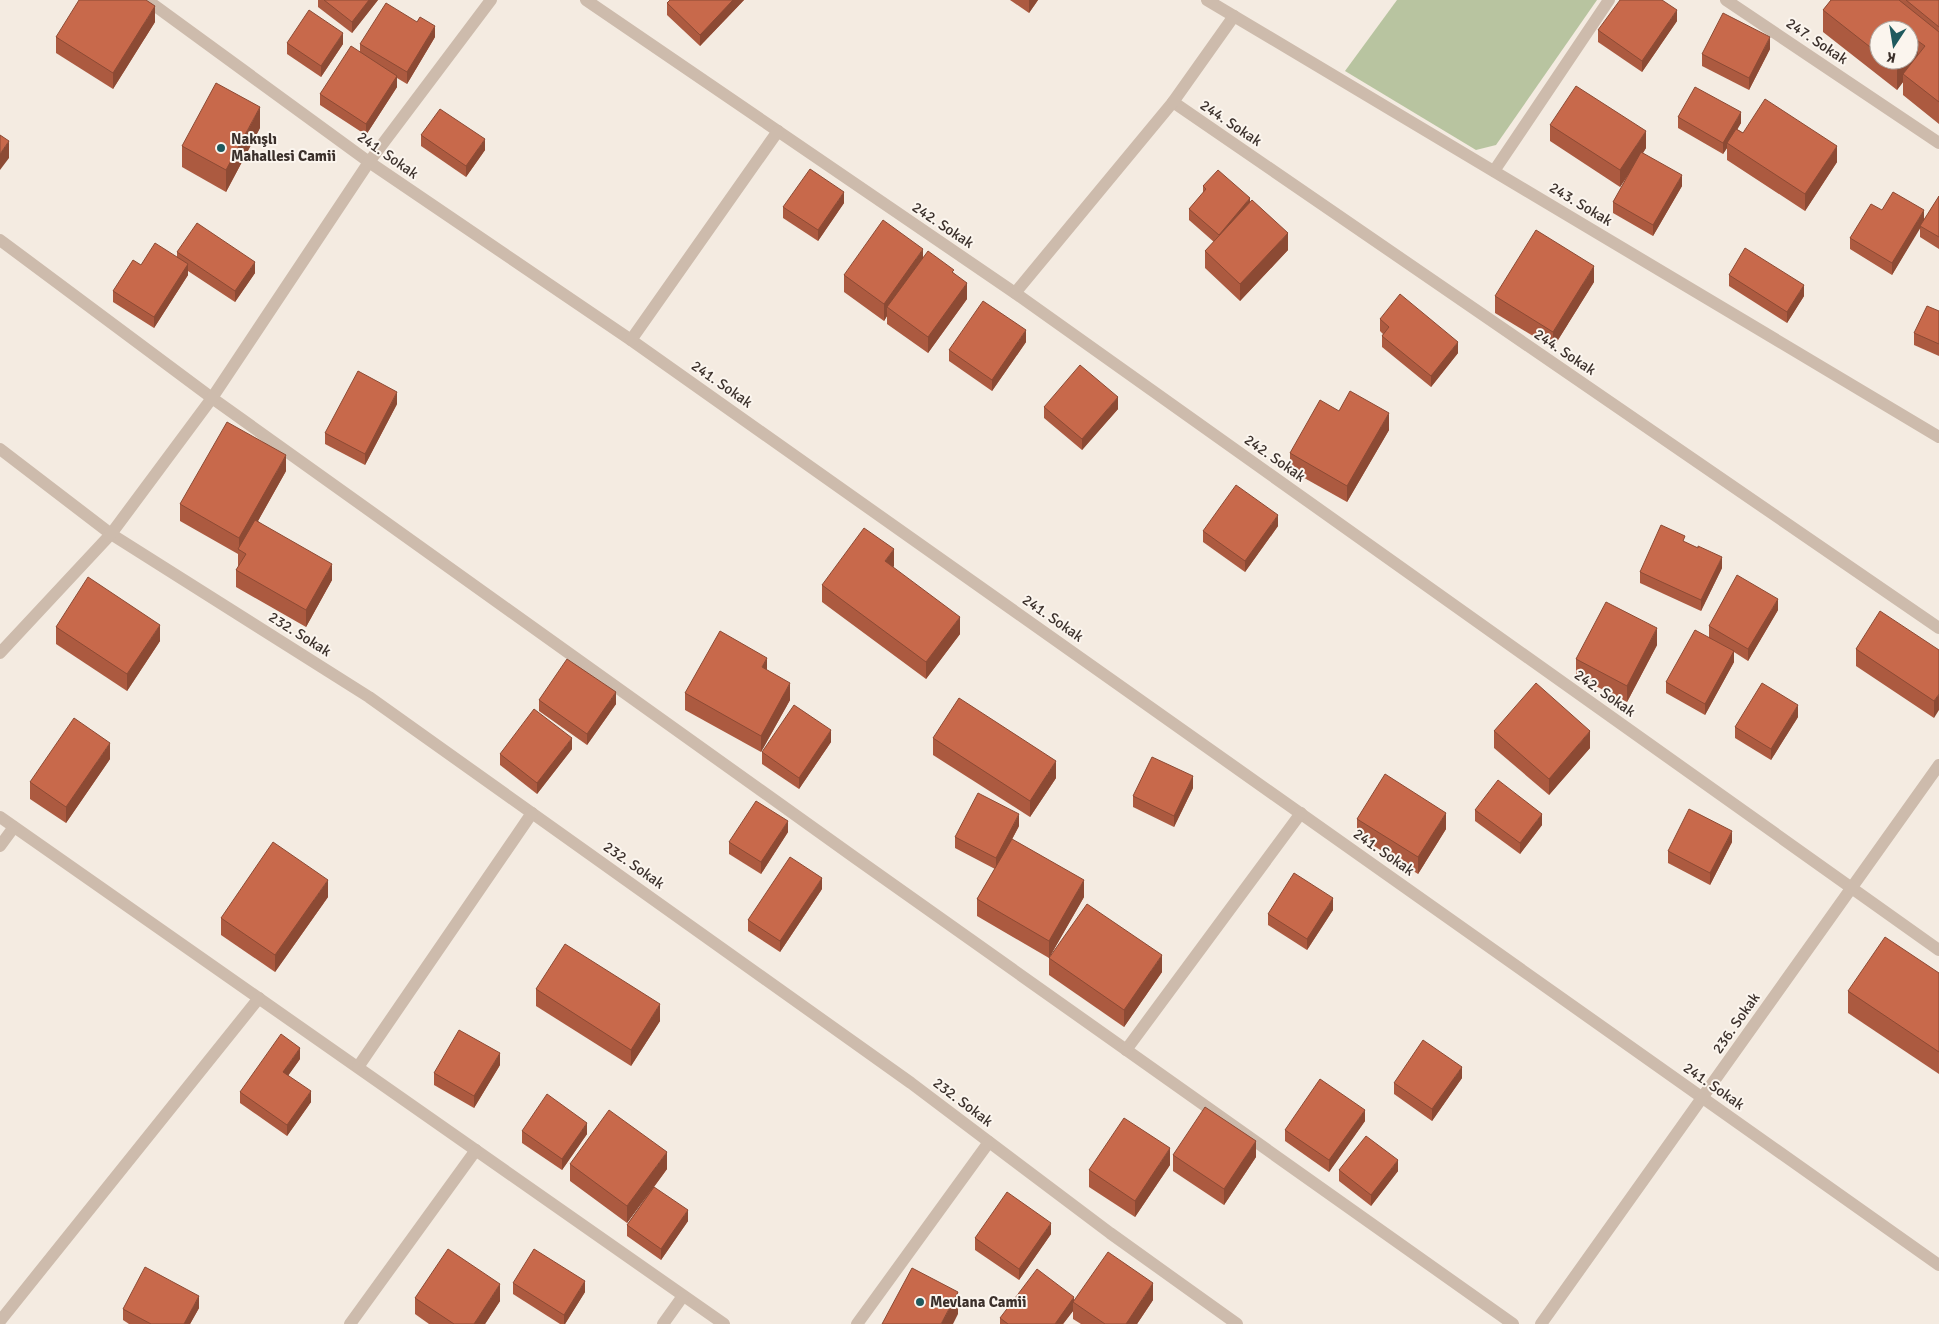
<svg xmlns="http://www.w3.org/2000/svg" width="1939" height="1324" font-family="Signika,sans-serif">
<rect width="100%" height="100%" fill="#f4ebe1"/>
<path fill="#b8c4a0" d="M1397,0h200l-101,145 -20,5 -131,-79z"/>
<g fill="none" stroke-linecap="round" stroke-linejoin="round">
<g stroke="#cdbbac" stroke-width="12">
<path d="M147,0l222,162 262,178 1308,925"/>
<path d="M586,0l429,293 924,657"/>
<path d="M1207,0l732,437"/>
<path d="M1726,0l213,143"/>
<path d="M1173,102l766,526"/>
<path d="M1494,171l115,-171"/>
<path d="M0,240l212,158 642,459 659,467"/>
<path d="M1015,293l158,-191 61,-86"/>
<path d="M631,340l147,-209"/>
<path d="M0,449l111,85 258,163 542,386 199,150 127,91"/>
<path d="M0,653l111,-119 101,-136 157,-236 122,-162"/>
<path d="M0,817l724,507"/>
<path d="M0,846l14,-19"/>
<path d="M1126,1050l175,-237"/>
<path d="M358,1067l174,-254"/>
<path d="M0,1321l259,-323"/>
<path d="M350,1324l126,-174"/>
<path d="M663,1324l20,-28"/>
<path d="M857,1324l132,-182"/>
<path d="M1541,1324l398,-559"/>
</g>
</g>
<g fill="#ac5a40" fill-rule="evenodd">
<path d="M318,0h60l-26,33 -34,-26z"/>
<path d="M670,0h74l-44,46 -33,-31v-12z"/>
<path d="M1010,0h28l-9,13z"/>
<path d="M1831,0h108v124l-36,-29v-13l-6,8 -74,-58v-22zM1879,30l30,30h-30z"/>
<path d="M1677,21l-35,51 -44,-30v-12z"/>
<path d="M155,22l-42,67 -57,-36v-16z"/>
<path d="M435,37l-28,47 -10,-6v9l-31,48 -46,-30v-11l40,-42v-8z"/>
<path d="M287,43l56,1 -22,33 -34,-23z"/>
<path d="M1770,49l-21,41 -47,-24v-12z"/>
<path d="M1678,117l63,6 -4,6 6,4 94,29 -32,49 -78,-51v-12l-4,6 -45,-26z"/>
<path d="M1550,125l96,23 -3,5 39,33 -29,50 -40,-23v-11l17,-30 -10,15 -70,-46z"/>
<path d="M260,128l-34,64 -44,-25v-21z"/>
<path d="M421,135l64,15 -19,27 -45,-31z"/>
<path d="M1203,186l47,17 38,47 -48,51 -35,-33v-17l9,-9 -25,-22v-11l14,-16z"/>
<path d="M1939,196v53l-19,-12v-10l-28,48 -42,-26v-11l74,-18z"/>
<path d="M844,203l-26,38 -35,-23v-11z"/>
<path d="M177,252l78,21 -20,29 -47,-31v4l-34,53 -41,-26v-11l64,-34z"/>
<path d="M923,258l31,15 13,26 -39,54 -41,-29v-8l-3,5 -40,-29v-17z"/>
<path d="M1729,275l75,21 -17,27 -58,-37z"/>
<path d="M1594,282l-41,66 -58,-35v-17z"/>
<path d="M1939,311v45l-25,-11v-12z"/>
<path d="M1380,319l78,34 -27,34 -49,-40v-11l1,-2 -3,-3z"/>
<path d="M1026,342l-34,49 -43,-30v-11z"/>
<path d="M397,404l-32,61 -40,-21v-11z"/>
<path d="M1044,407l74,2 -36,41 -38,-32z"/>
<path d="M1339,411l50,19 -42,72 -57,-32v-17z"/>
<path d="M286,471l-28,50 74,59 -26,47 -70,-40v-17l3,-4h-1v-12l-58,-33v-17z"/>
<path d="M1278,526l-33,46 -42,-30v-11z"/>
<path d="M1685,542l13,6 24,20 -21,43 -61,-28v-11z"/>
<path d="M894,566l-1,1 67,67 -34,45 -104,-77v-17z"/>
<path d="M1778,610l-30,51 -14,-9v10l-29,53 -39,-22v-11l43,-45v-11z"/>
<path d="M56,627l104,14 -33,50 -71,-47z"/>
<path d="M1657,645l-30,57 -51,-26v-17z"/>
<path d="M1856,649l83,1 -5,68 -78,-52z"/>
<path d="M767,670l23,30 -29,52 -76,-42v-17z"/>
<path d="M539,700l77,4 -29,41 -48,-34z"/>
<path d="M1798,717l-27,43 -36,-22v-11z"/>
<path d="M1494,731l96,17 -41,47 -55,-47z"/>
<path d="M933,738l123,40 -26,39 -97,-62z"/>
<path d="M831,742l-32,47 -37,-25v-12z"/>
<path d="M572,749l-35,45 -37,-29v-11z"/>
<path d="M110,759l-44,64 -36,-24v-17z"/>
<path d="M1193,788l-19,39 -41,-20v-11z"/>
<path d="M1475,810l67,15 -22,29 -45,-33z"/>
<path d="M1357,819l89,10 -28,45 -61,-39z"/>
<path d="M1019,826l-11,21 76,50 -35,61 -72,-42v-17l18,-30 -40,-21v-11z"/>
<path d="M788,832l-27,42 -32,-20v-12z"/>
<path d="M1732,842l-22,43 -42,-22v-12z"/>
<path d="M822,889l-42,63 -32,-21v-11z"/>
<path d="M328,897l-53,75 -54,-37v-17z"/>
<path d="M1333,910l-26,40 -39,-25v-11z"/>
<path d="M1049,958l113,14 -38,55 -75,-52z"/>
<path d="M1939,973v101l-91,-61v-22z"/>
<path d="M536,989l124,32 -29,45 -95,-60z"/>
<path d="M300,1059l-12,16 23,27 -24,34 -47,-33v-11z"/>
<path d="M500,1065l-26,43 -40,-23v-12z"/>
<path d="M1462,1078l-30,43 -38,-27v-11z"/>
<path d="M1365,1121l-36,51 -44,-31v-11z"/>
<path d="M522,1131l65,3 -25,36 -40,-27z"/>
<path d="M1173,1155l83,2 -32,48 -51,-34z"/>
<path d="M570,1164l97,5 -13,18 34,34 -27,39 -34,-24v-11l26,-38 -26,36 -57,-42z"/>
<path d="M1170,1165l-35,52 -46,-30v-17z"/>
<path d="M1339,1170l59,1 -27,35 -32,-25z"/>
<path d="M1051,1234l-32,46 -44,-30v-12z"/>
<path d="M513,1283l72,9 -20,32h-5l-47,-30z"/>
<path d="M415,1298l85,3 -15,23h-56l-14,-10z"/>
<path d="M1074,1300h79l-16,24h-56l-8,-5v-8l-10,13h-63v-6z"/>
<path d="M199,1308l-9,16h-61l-6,-4v-11z"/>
</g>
<g fill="#8c4a34">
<path d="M369,0h9l-26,33v-11z"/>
<path d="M733,0h11l-44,46v-11z"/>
<path d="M1029,0h9l-9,13z"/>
<path d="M155,6v16l-42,67v-16z"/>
<path d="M1677,10v11l-35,51v-11z"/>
<path d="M435,26v11l-28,47v-12z"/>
<path d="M343,33v11l-22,33v-11z"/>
<path d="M1770,37v12l-21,41v-12z"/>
<path d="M1918,41v22l-15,11v8l-6,8v-22l6,-8h6v-7z"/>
<path d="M397,76v11l-31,48v-11z"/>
<path d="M260,107v21l-34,64v-22z"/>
<path d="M1741,112v11l-12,21 -2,-1v5l-4,6v-11z"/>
<path d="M1646,131v17l-26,39v-17z"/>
<path d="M485,139v11l-19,27v-11z"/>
<path d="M9,141v17l-9,12v-16z"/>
<path d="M1837,146v16l-32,49v-17z"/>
<path d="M1682,175v11l-29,50v-11z"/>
<path d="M844,192v11l-26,38v-11z"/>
<path d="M1250,198v12l-31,36v-11z"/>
<path d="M1924,210v12l-32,53v-12z"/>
<path d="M1288,233v17l-48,51v-17z"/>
<path d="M923,249v17l-36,41v9l-3,5v-17z"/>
<path d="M255,262v11l-20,29v-11z"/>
<path d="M188,264v11l-34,53v-11z"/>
<path d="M1594,266v16l-41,66v-16z"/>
<path d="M967,283v16l-39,54v-16z"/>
<path d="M1804,285v11l-17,27v-11z"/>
<path d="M1026,330v12l-34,49v-11z"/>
<path d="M1458,342v11l-27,34v-11z"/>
<path d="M397,392v12l-32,61v-11z"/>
<path d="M1118,397v12l-36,41v-11z"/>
<path d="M1389,413v17l-42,72v-16z"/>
<path d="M286,455v16l-45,80 -2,-1v-12z"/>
<path d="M1278,515v11l-33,46v-11z"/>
<path d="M894,549v17l-9,12v-17z"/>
<path d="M1722,557v11l-21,43v-11z"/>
<path d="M332,564v16l-26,47v-17z"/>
<path d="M1778,599v11l-30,51v-12z"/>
<path d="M960,617v17l-34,45v-17z"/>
<path d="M160,625v16l-33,50v-17z"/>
<path d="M1657,628v17l-30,57v-16z"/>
<path d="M1734,651v11l-29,53v-11z"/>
<path d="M767,658v17l-5,-8z"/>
<path d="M790,683v17l-29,52v-16z"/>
<path d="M616,692v12l-29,41v-11z"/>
<path d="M1939,694v16l-5,8v-17z"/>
<path d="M1798,705v12l-27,43v-11z"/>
<path d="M831,730v12l-32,47v-11z"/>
<path d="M1590,731v17l-41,47v-16z"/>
<path d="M572,738v11l-35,45v-11z"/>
<path d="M110,743v16l-44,64v-16z"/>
<path d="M1056,761v17l-26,39v-16z"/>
<path d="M1193,776v12l-19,39v-11z"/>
<path d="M1446,813v16l-28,45v-17z"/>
<path d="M1019,814v12l-23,43v-11z"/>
<path d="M1542,814v11l-22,29v-11z"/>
<path d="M788,821v11l-27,42v-12z"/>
<path d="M1732,831v11l-22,43v-12z"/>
<path d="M822,878v11l-42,63v-11z"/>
<path d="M328,880v17l-53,75v-17z"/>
<path d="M1084,880v17l-35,61v-17z"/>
<path d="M1333,898v12l-26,40v-11z"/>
<path d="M1162,955v17l-38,55v-17z"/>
<path d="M660,1004v17l-29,45v-16z"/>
<path d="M300,1048v11l-17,24v-11z"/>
<path d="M500,1053v12l-26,43v-12z"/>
<path d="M1462,1067v11l-30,43v-12z"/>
<path d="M311,1091v11l-24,34v-11z"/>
<path d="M1365,1110v11l-36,51v-12z"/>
<path d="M587,1123v11l-25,36v-11z"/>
<path d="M1256,1141v16l-32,48v-16z"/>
<path d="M1170,1148v17l-35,52v-16z"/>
<path d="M667,1152v17l-40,54v-17z"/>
<path d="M1398,1160v11l-27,35v-11z"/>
<path d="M688,1210v11l-27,39v-11z"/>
<path d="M1051,1223v11l-32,46v-11z"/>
<path d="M585,1281v11l-20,32h-1v-9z"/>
<path d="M1153,1283v17l-16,24h-11z"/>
<path d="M500,1284v17l-15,23h-11z"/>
<path d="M958,1292v22l-5,10h-12z"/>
<path d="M199,1296v12l-9,16h-6z"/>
<path d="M1074,1297v6l-1,-1v9l-10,13h-8z"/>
</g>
<g fill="#c8694b" stroke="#8c4a34">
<path d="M79,0h67l9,6 -42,67 -57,-36z"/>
<path d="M324,0h45l-17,22z"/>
<path d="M670,0h63l-33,35 -33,-32z"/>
<path d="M1620,0h42l15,10 -35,51 -44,-31z"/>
<path d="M1831,0h68l40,32v70l-36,-28 22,-28 -7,-5 -9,12v-23h-30v24l-56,-44z"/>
<path d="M1906,0h33v27z"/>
<path d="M386,3l31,19 3,-5 15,9 -28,46 -47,-28z"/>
<path d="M309,10l34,23 -22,33 -34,-23z"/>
<path d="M1723,13l47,24 -21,41 -47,-24z"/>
<path d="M351,46l46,30 -31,48 -46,-30z"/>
<path d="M1886,60h17l-6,8z"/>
<path d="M216,83l44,24 -34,63 -44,-24z"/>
<path d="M1576,86l70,45 -26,39 -70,-45z"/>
<path d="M1695,87l46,25 -18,31 -45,-26z"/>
<path d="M1765,99l72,47 -32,48 -78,-51 9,-14 7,4z"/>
<path d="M440,109l45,30 -19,27 -45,-31z"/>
<path d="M0,135l9,6 -9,13z"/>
<path d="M1641,152l41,23 -29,50 -40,-23z"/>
<path d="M810,169l34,23 -26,38 -35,-23z"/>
<path d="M1218,170l32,28 -31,37 -30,-26 17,-20 -3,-3z"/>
<path d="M1893,192l31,18 -32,53 -42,-25 21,-34 11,6z"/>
<path d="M1939,196v41l-19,-11z"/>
<path d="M1252,200l36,33 -48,51 -35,-33z"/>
<path d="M883,220l40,29 -39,55 -40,-29z"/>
<path d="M197,223l58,39 -20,29 -58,-39z"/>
<path d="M1536,230l58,36 -41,66 -58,-36z"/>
<path d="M155,243l33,21 -34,53 -41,-26 20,-31 8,5z"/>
<path d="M1745,248l59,37 -17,27 -58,-37z"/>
<path d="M928,251l26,19 -2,2 15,11 -39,54 -41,-30z"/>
<path d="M1400,294l58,48 -27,34 -49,-40 7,-9 -9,-8z"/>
<path d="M983,301l43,29 -34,50 -43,-30z"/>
<path d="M1927,306l12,5v33l-25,-11z"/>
<path d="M1080,365l38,32 -36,42 -38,-32z"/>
<path d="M358,371l39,21 -32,62 -40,-21z"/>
<path d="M1350,391l39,22 -42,73 -57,-33 30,-53 19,11z"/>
<path d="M227,422l59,33 -47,83 -59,-34z"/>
<path d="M1236,485l42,30 -33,46 -42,-30z"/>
<path d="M255,520l77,44 -26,46 -70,-40 10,-16 -8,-5z"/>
<path d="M1661,525l24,11 -2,5 15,7v-2l24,11 -21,43 -61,-28z"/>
<path d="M864,528l30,21 -9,12 75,56 -34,45 -104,-77z"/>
<path d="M1737,575l41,24 -30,50 -39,-23z"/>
<path d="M88,577l72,48 -33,49 -71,-47z"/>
<path d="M1606,602l51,26 -30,58 -51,-27z"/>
<path d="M1880,611l59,39v44l-5,7 -78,-52z"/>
<path d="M1695,630l39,21 -29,53 -39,-22z"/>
<path d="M720,631l47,27 -5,9 28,16 -29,53 -76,-43z"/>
<path d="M567,659l49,33 -29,42 -48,-34z"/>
<path d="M1536,683l54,48 -41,48 -55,-48z"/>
<path d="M1762,683l36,22 -27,44 -36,-22z"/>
<path d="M959,698l97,63 -26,40 -97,-63z"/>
<path d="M794,705l37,25 -32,48 -37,-26z"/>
<path d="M534,709l38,29 -35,45 -37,-29z"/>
<path d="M74,718l36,25 -44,64 -36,-25z"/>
<path d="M1152,757l41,19 -19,40 -41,-20z"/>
<path d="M1385,774l61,39 -28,44 -61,-38z"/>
<path d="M1498,780l44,34 -22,29 -45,-33z"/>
<path d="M978,793l41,21 -23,44 -41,-21z"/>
<path d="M756,801l32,20 -27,41 -32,-20z"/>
<path d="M1689,809l43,22 -22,42 -42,-22z"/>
<path d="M1012,839l72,41 -35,61 -72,-42z"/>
<path d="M273,842l55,38 -53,75 -54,-37z"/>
<path d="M790,857l32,21 -42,63 -32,-21z"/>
<path d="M1294,873l39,25 -26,41 -39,-25z"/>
<path d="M1087,904l75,51 -38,55 -75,-52z"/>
<path d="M1885,937l54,36v79l-91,-61z"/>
<path d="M565,944l95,60 -29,46 -95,-61z"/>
<path d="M459,1030l41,23 -26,43 -40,-23z"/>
<path d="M281,1034l19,14 -17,24 28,19 -24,34 -47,-33z"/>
<path d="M1423,1040l39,27 -30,42 -38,-26z"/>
<path d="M1320,1079l45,31 -36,50 -44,-30z"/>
<path d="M547,1094l40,29 -25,36 -40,-28z"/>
<path d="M1205,1107l51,34 -32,48 -51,-34z"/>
<path d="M609,1110l58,42 -40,54 -57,-42z"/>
<path d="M1124,1118l46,30 -35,53 -46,-31z"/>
<path d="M1366,1136l32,24 -27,35 -32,-25z"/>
<path d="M654,1187l34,23 -27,39 -34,-24z"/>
<path d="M1007,1192l44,31 -32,46 -44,-31z"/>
<path d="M448,1249l52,35 -26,40h-20l-39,-26z"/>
<path d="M534,1249l51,32 -21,34 -51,-32z"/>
<path d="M1108,1252l45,31 -27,41h-21l-32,-22z"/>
<path d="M145,1267l54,29 -15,28h-33l-28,-15z"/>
<path d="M912,1268l46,24 -17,32h-59z"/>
<path d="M1037,1269l37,28 -19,27h-47l-8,-6z"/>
</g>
<g fill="#1f5a5e" stroke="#fbf5ee" stroke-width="2">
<circle cx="221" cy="148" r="5"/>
<circle cx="920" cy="1302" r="5"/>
</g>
<g text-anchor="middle" stroke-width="4" stroke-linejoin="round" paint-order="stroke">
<g font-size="15" fill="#3b302b" stroke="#fbf5ee">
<text transform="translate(1817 41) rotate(34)" y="5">247. Sokak</text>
<text transform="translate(1231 123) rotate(34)" y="5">244. Sokak</text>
<text transform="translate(388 155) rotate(35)" y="5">241. Sokak</text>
<text transform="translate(1581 204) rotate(31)" y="5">243. Sokak</text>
<text transform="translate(943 225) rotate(34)" y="5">242. Sokak</text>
<text transform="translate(1565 352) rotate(34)" y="5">244. Sokak</text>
<text transform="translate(722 384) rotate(35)" y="5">241. Sokak</text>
<text transform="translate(1275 458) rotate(35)" y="5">242. Sokak</text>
<text transform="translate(1053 618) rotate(35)" y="5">241. Sokak</text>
<text transform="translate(300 634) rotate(32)" y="5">232. Sokak</text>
<text transform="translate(1605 693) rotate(35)" y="5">242. Sokak</text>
<text transform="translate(1384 852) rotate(35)" y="5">241. Sokak</text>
<text transform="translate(634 865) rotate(35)" y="5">232. Sokak</text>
<text transform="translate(1736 1023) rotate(-55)" y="5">236. Sokak</text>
<text transform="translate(1714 1086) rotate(35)" y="5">241. Sokak</text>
<text transform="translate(963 1102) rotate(37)" y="5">232. Sokak</text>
</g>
<g font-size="15" font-weight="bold" fill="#3b302b" stroke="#fbf5ee" text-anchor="start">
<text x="231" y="144">Nakışlı<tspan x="231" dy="17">Mahallesi Camii</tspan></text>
<text x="930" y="1307">Mevlana Camii</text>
</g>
</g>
<g transform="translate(1894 45) rotate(192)"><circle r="24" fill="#fbf5ee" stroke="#aea6a0"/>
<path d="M0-4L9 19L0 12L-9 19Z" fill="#1f5a5e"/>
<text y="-8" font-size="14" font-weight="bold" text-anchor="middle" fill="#3b302b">K</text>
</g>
</svg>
